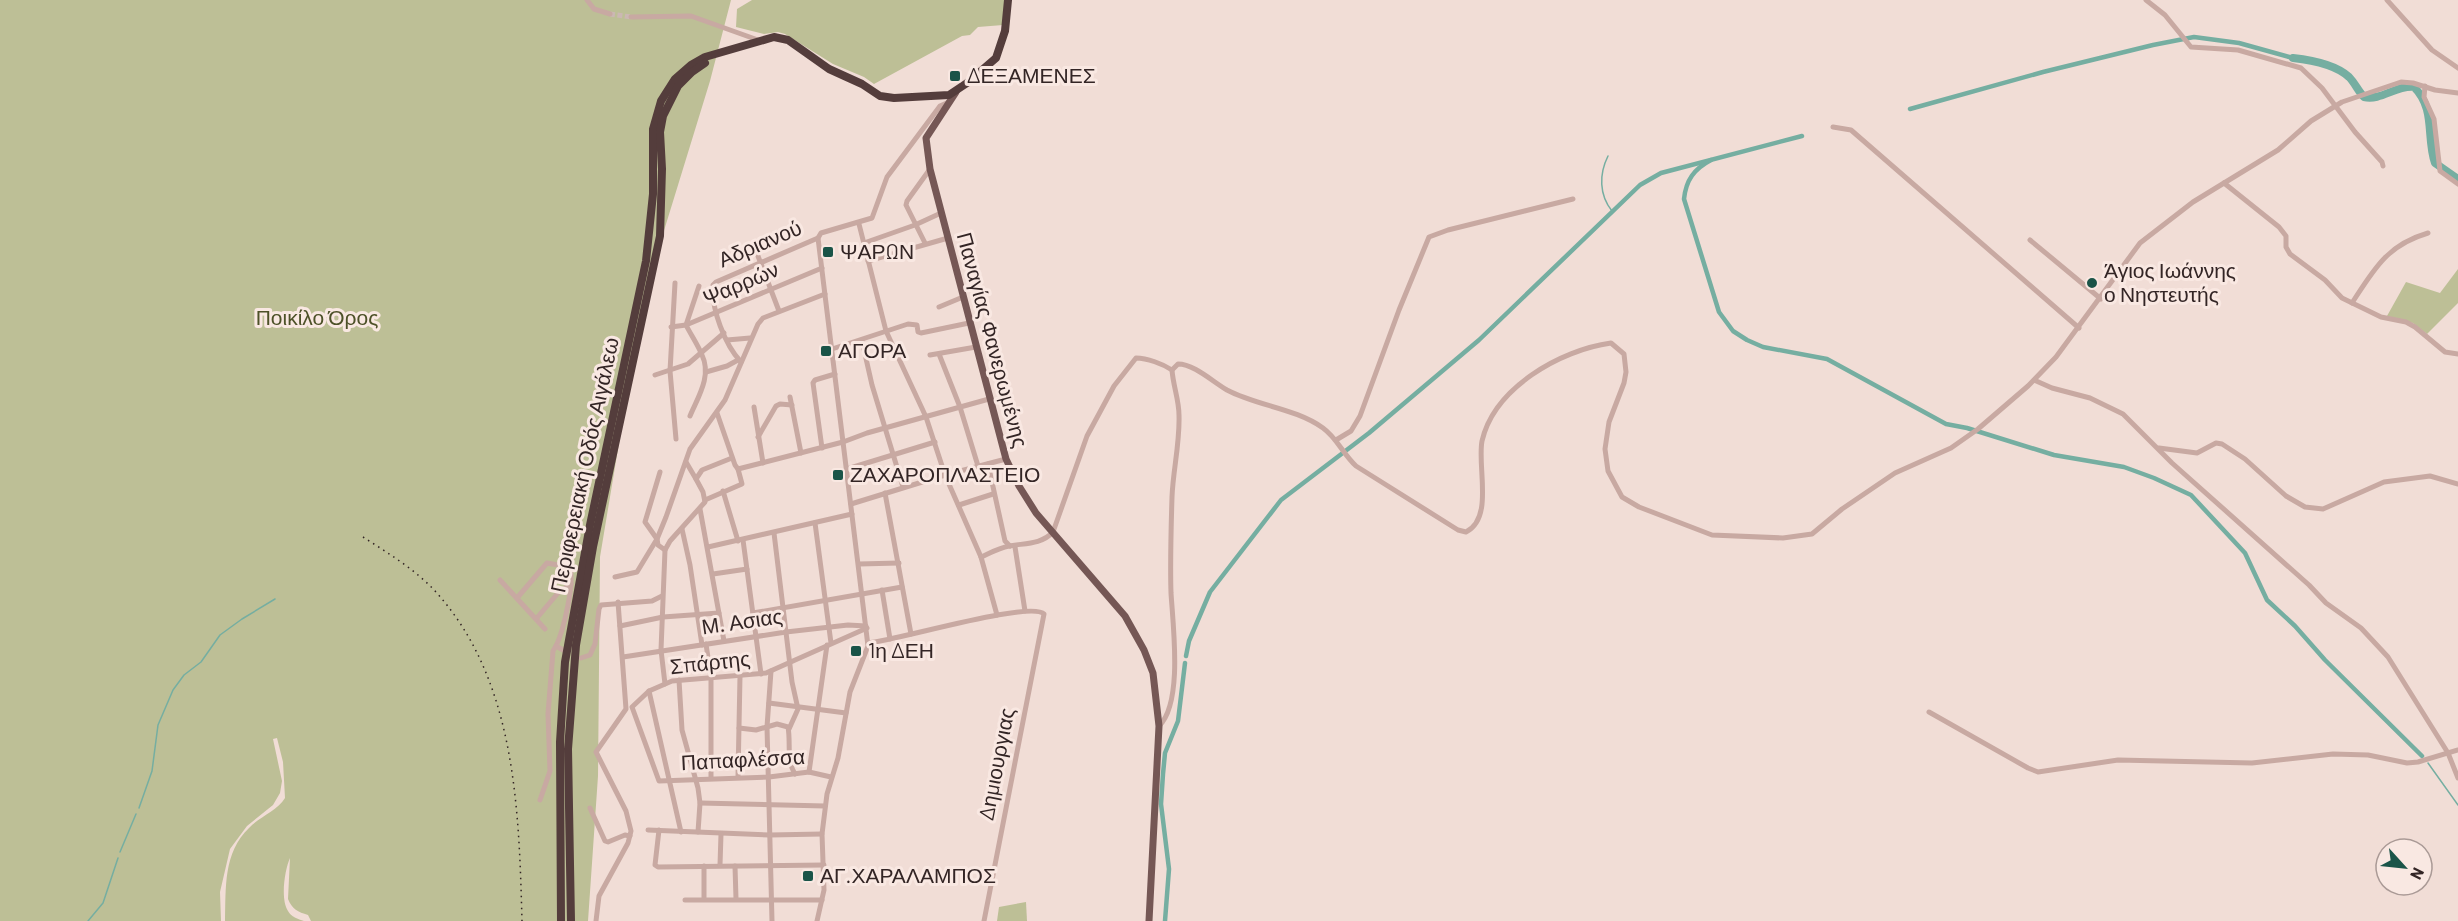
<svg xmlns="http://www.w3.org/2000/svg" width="2458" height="921" font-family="Barlow,sans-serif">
<rect width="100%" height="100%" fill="#f1ddd6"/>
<g fill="#bdbf96">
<path d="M0,0h731l-21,81 -67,218 -43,258 -2,219 -10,145h-277l-3,-6c-10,-3 -16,-6 -20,-16l2,-41c-5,11 -10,41 -2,53 3,6 10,8 16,10h-79c1,-33 -2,-68 24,-93 10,-11 28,-17 36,-30l-2,-36 -6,-24 -4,1 9,42 -2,12 -7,12 -26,21 -17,23 -10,43 1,29h-221z"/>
<path d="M752,0h254l-3,25 -25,2 -8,8 -8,1 -88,48 -10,-7 -31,-13 -48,-30 -7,-2 -14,2 -28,-7 1,-18z"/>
<path d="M2458,269v34l-31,31 -14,-11 -26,-7 19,-34 34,11z"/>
<path d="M1026,902l1,19h-30l2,-14z"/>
</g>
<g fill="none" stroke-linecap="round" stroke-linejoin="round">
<g stroke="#75aea1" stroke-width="1.5">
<path d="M1608,156c-9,18 -9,39 4,55"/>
<path d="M2428,763l30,42"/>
<path d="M139,808l13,-37 6,-46 15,-35 11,-15 17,-13 19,-27 22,-16 33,-20"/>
<path d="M120,852l16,-38"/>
<path d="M88,921l15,-18 15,-45"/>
</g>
<g stroke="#75aea1" stroke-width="4.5">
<path d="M1910,109l133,-37 110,-27 41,-8 45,6 54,15"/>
<path d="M1711,160c-17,9 -25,20 -27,39l35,113 14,19 14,9 16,7 64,12 119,65 21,4 87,27 70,12 30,11 37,17 54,58 22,47 28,26 30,34 97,96"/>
<path d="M1186,656l3,-15 21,-49 71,-92 88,-67 110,-93 161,-155 21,-12 141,-37"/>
<path d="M1165,921l4,-52 -8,-65 2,-30 2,-21 13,-32 7,-58"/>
</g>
<path stroke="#75aea1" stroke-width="8" d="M2293,58c18,2 42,6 56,19 6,6 9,14 15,20 17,4 32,-12 50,-10 22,22 12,50 21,76l23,16"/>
<path stroke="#cbb8b3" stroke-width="5" stroke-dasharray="5 2.5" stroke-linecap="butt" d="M610,14l21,3"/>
<g stroke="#c8a9a2" stroke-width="5">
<path d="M587,0l7,9 16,5"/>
<path d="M2146,0l19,15 26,32 47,3 63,18 21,20 33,44 27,30 1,4"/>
<path d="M2387,0l45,50 26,18"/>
<path d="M631,17l60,-1 67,24"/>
<path d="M2425,86l-1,11 10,22 6,52 18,13"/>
<path d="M1833,127l18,3 228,198"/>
<path d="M2224,183l55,44 7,9v11l4,7 35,26 17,18 39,19 25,5 9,5 30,25 13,2"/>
<path d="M859,224l27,107 40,86 19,58 36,82 16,58"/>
<path d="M2030,240l71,59"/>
<path d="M753,243l26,68"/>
<path d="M864,243l51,-18 26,-12"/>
<path d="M925,243l-19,-38 1,-4 23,-32"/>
<path d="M868,261l80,-23"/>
<path d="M675,283l-5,88 6,68"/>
<path d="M2352,303c22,-34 35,-58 76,-70"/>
<path d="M939,307l24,-10"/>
<path d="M671,327l15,-2 136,-57"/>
<path d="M727,340l23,-2"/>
<path d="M862,341l10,44 31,102"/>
<path d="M832,349l76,-25 9,1 1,7 3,1 48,-10"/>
<path d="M939,354l21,53 18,59"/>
<path d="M930,355l46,-8"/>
<path d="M741,362c-16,-17 -30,-53 -28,-77l3,-3 102,-44"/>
<path d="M706,372l21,-6 11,-6"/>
<path d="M655,375l33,-11 36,-31"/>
<path d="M2034,380l18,8 38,10 33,16 49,49 137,122 17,18 35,25 27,29 60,96 10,25"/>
<path d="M790,397l11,56"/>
<path d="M754,407l9,56"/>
<path d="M717,413l18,52 3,4 105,-27 24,-9 122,-34"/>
<path d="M690,416c8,-19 22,-40 12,-61 -4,-10 -11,-20 -16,-30l13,-39"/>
<path d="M758,437l18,-31 4,-2 12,1"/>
<path d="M1336,440l15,-9 9,-15 39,-106 30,-73 19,-7 125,-31"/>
<path d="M822,448l-9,-65 2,-3 20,-6"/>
<path d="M2159,448l38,5 19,-10 6,1 23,15 41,37 19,11 18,2 61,-27 46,-6 28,8"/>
<path d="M686,462l10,17"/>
<path d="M988,464l17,77 5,5"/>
<path d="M847,469l88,-27"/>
<path d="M660,472l-15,50 12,17 1,6 7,5"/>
<path d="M723,491l15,50"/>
<path d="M885,493l26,141"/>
<path d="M705,500l37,-16 -4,-15"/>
<path d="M851,504l94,-29 61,-16"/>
<path d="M959,505l34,-11"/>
<path d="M700,509l24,132"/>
<path d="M815,523l16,120"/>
<path d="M682,529l8,36 12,80"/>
<path d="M774,533l18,149 6,27 -9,20"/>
<path d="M743,540l18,134"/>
<path d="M708,547l144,-33"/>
<path d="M1015,547l10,64"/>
<path d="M981,557c9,-4 18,-9 28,-11 15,-3 32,-1 44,-14l34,-96 27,-50 22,-28c11,0 27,6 36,12"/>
<path d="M859,564l40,-1"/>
<path d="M713,574l34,-5"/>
<path d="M615,577l22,-5 20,-33 9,-22 24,-68 35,-49 33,-76 5,-6 62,-24"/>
<path d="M500,580l45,49"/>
<path d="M882,590l8,49"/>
<path d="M517,598l30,-35 22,4c7,13 -6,65 -13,79"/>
<path d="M753,613l149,-26"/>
<path d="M536,619l22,-26 13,-9"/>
<path d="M620,626l43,-9 56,-4"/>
<path d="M868,643c27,-2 163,-43 176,-29l-60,307"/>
<path d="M706,644l5,34v100"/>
<path d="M623,657l163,-25 62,-7 18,1"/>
<path d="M581,658l9,-3 5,-11 4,-35 2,-4 51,-4 10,-5"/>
<path d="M771,671l-4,56 5,194"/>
<path d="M679,680l3,50 16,58 2,15 -2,29"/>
<path d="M665,684l-4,-34 4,-100 5,-9 35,-39 -2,-10 -7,-13 6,-9 30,-12"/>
<path d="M649,691l32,141"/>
<path d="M769,703l77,10"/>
<path d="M1929,712l99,56 10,4 80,-12 134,3 81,-9 35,1 39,8 11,-1 40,-12"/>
<path d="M1159,726c24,-23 14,-100 12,-133 -1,-31 0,-64 1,-96 1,-27 8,-54 7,-82 0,-15 -6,-30 -7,-45l6,-6c16,0 35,18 49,26 30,16 68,18 96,38 14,10 20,26 33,38l102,64 8,2c28,-14 11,-65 16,-91 12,-53 78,-91 129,-98l13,11 2,18 -2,11 -15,39 -4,27 3,22 14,26 17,10 73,28 71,3 29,-4 30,-25 53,-36 56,-25 27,-19 50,-43 28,-29 84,-114 53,-41 85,-52 33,-29 31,-19 59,-20 12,1 22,7 23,3"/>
<path d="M739,728l17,2 21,-6 11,3c3,16 -2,33 7,47"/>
<path d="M809,772l18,-127"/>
<path d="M738,777l2,-101"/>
<path d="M831,777l-22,-5 -40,5 -110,4 -27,-74 17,-16 23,-10 94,-8 101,-45"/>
<path d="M540,800l10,-29 -2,-57 5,-63 3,-5 7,4"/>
<path d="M700,803l125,3"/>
<path d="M590,808l15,33 3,1 17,-7 5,1"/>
<path d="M648,830l122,5 52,-1"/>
<path d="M659,830l-4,35 3,2 166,-2"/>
<path d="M720,865l1,-31"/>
<path d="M735,866l1,33"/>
<path d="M704,899v-33"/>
<path d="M685,900h137"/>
<path d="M596,921l3,-25 29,-53 3,-12 -5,-20 -30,-59 30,-43 -8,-107"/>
<path d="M817,921l7,-31 -2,-56 5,-40 11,-36 12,-66 18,-46 -50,-408 3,-5 51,-15 15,-41 53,-71 9,-4"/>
</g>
<path stroke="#755755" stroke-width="7" d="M956,92l-30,46 4,31 76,290 13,27 17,27 89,103 19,34 9,23 6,53 -10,195"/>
<g stroke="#543d3c" stroke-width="8">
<path d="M561,921l-1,-179 5,-80 25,-137 56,-264 7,-67v-65l8,-28 14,-22 16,-14 14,-8 69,-20 14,3 41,29 33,15 18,12 14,2 55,-3 18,-12 29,-25 9,-27 3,-31"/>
<path d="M571,921l-3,-172 8,-104 17,-98 67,-311 2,-67 -2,-37 3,-16 15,-30 14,-14 13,-9"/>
</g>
<path stroke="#332525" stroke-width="1.5" stroke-dasharray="1.5 4.5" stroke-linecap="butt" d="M363,537c28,18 58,36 79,62 74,88 77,213 80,322"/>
</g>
<g fill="#1a5448" stroke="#f9e8e2" stroke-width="2">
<rect x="949" y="70" width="12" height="12" rx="3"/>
<rect x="822" y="246" width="12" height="12" rx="3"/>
<circle cx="2092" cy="283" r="6"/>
<rect x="820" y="345" width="12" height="12" rx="3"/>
<rect x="832" y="469" width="12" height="12" rx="3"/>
<rect x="850" y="645" width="12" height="12" rx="3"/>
<rect x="802" y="870" width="12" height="12" rx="3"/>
</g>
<g text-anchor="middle" stroke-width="6" stroke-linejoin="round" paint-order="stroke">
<g font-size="21" fill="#332525" stroke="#f9e8e2" text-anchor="start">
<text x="967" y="83">ΔΕΞΑΜΕΝΕΣ</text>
<text x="840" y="259">ΨΑΡΩΝ</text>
<text x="2104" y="278">Άγιος Ιωάννης<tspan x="2104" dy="24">ο Νηστευτής</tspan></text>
<text x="838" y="358">ΑΓΟΡΑ</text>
<text x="850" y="482">ΖΑΧΑΡΟΠΛΑΣΤΕΙΟ</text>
<text x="868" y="658">1η ΔΕΗ</text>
<text x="820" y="883">ΑΓ.ΧΑΡΑΛΑΜΠΟΣ</text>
</g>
<g font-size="21" fill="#332525" stroke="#f9e8e2">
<text transform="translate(760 244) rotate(-23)" y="7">Αδριανού</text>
<text transform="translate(741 284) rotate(-23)" y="7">Ψαρρών</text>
<text transform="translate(992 340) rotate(75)" y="7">Παναγίας Φανερωμένης</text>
<text transform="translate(585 465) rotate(-78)" y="7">Περιφερειακή Οδός Αιγάλεω</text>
<text transform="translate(742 622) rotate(-8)" y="7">Μ. Ασιας</text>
<text transform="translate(710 663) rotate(-6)" y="7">Σπάρτης</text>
<text transform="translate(743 760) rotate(-3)" y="7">Παπαφλέσσα</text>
<text transform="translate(997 764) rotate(-79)" y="7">Δημιουργιας</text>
</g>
<g font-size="21" fill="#4d5128" stroke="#f9e8e2">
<text x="317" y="325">Ποικίλο Όρος</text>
</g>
</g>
<g transform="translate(2404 867) rotate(117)"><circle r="28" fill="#f9e8e2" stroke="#aa9a96" stroke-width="1.5"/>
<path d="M0-4.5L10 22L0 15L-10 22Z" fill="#1a5448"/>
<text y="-9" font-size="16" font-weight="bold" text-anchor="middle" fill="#332525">N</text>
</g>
</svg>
